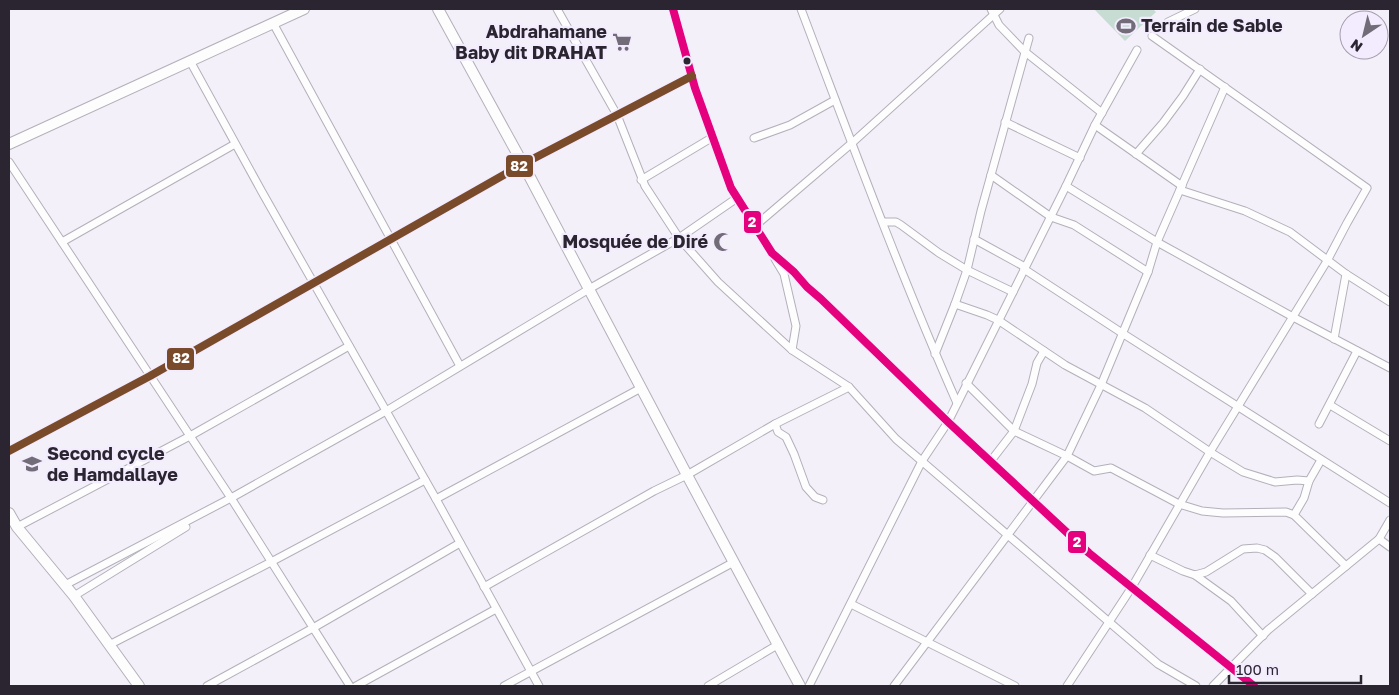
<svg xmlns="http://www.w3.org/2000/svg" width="1399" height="695" font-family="'Golos Text',sans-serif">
<rect width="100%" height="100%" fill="#f4f0fa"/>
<path fill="#c7dcd2" d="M1094,9h59l3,3 -31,29z"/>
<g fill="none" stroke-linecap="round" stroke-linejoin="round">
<g stroke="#b4b0ba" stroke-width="9">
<g id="minor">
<path d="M557,9l60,106 28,71 34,52 39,44 74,68 57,37 47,52 262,225 38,22"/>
<path d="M673,9l22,79 36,100 41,65 22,19 13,15 14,12 127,123 141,131 165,133"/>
<path d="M801,9c50,132 99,265 156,394"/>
<path d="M991,9l8,16 25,26 78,62"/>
<path d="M1168,22l27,-13"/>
<path d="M273,23l187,343"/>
<path d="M190,61l72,131 174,307 103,187"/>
<path d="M1005,122l75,36"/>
<path d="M1095,125l87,61"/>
<path d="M754,138l36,-13 45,-25"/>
<path d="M1136,154l27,-31 20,-27 17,-27"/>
<path d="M9,162l222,336 119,188"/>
<path d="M991,175l60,42 23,8 74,47"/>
<path d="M641,180l72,-43"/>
<path d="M1066,186l91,56 136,75 97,51"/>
<path d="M1180,190l65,21 45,21 56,42 44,28"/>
<path d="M883,222h13l5,3 38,28 28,17 46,22"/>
<path d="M755,226l97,-83 148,-134"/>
<path d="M974,239l51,28"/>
<path d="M62,242l173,-98"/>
<path d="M775,259l9,15 12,52 -4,24"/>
<path d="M1024,269l98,64 268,170"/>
<path d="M955,304l32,11 11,5 67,45 80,43 65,44 33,20 32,10 22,-2 12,1"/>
<path d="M1334,339l12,-65"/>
<path d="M935,354l20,-50 12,-34 14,-59 48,-173"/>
<path d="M966,383l48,48 53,25 27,15 17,-3 68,36 23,7 21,2 63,-1 8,3 52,51"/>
<path d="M1330,405l60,36"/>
<path d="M775,424l3,8 8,5 8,17 12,33 9,10 8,3"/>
<path d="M1319,424l38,-73"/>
<path d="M9,451l141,-75 373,-212 169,-88"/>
<path d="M990,462l24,-31 18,-47 5,-21 7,-12"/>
<path d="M436,499l205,-111"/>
<path d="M1294,515l10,-17 5,-17 12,-21"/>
<path d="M17,527l173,-91 159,-90"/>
<path d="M1379,539l11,8"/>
<path d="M1150,555l33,16 12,4 11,-3 37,-23 14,-1 8,2 10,7 37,37"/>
<path d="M1195,575l36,26 32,35"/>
<path d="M65,585l166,-87 155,-87 203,-122 90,-51 58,-40"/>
<path d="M484,587l170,-96 33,-16 88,-51 74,-37"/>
<path d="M74,596l112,-69"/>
<path d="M851,604l164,82"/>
<path d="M109,645l162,-83 154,-82"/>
<path d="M207,686l106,-58 147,-85"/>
<path d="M356,686l140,-77"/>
<path d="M504,686l230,-124"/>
<path d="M708,686l71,-42"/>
<path d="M809,686l113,-225 26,-39 118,-236 29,-61 42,-75"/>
<path d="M894,686l173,-230 34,-71 47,-113 9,-30 68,-155"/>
<path d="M1067,686l65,-99 78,-135 117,-191 20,-38 20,-35 -215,-152"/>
<path d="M1213,686l55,-56 111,-91 11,-19"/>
</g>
</g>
<g stroke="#b4b0ba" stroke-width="12">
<g id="secondary">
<path d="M438,9l85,155 164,311 113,211"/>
<path d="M9,144l295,-135"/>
<path d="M9,513l8,14 57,69 65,90"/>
</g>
</g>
<use href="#minor" stroke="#fdfdfe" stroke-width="7"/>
<use href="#secondary" stroke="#fdfdfe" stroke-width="10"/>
<g stroke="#f3ecfe" stroke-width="11">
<path id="bus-1" d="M673,9l22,79 36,100 41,65 22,19 13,15 14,12 127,123 141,131 165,133"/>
</g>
<g stroke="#f3ecfe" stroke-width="11">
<path id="bus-2" d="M9,451l141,-75 373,-212 169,-88"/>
</g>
<use href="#bus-1" stroke="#e5007d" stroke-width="8"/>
<use href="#bus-2" stroke="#7a4b2a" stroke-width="8"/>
</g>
<defs>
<g id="stadium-bare" transform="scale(1.5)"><path d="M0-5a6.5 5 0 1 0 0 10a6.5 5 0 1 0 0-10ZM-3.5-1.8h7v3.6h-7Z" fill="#716c77" stroke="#f3ecfe" stroke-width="2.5" paint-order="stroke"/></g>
<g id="supermarket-bare" transform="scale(1.5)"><path d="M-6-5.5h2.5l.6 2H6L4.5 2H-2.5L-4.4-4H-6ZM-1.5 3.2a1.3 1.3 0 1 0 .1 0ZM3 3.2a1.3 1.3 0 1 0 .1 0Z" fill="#716c77" stroke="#f3ecfe" stroke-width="2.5" paint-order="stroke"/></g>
<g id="mosque-bare" transform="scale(1.5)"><path d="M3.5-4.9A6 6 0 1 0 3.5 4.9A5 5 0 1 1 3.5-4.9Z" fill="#716c77" stroke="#f3ecfe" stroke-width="2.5" paint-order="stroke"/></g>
<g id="school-bare" transform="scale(1.5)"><path d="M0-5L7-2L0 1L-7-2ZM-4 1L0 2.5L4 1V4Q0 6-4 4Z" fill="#716c77" stroke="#f3ecfe" stroke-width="2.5" paint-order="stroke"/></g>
</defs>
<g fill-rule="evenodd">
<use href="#stadium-bare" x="1126" y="26"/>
<use href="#supermarket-bare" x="622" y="42"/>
<use href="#mosque-bare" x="723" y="242"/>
<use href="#school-bare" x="32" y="464"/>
</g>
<circle fill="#2a2530" stroke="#f3ecfe" stroke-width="2" cx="687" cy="61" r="4.5"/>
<g text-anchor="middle" stroke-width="4.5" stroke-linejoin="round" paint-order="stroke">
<g font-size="18" font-weight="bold" fill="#2a2530" stroke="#f3ecfe" text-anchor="start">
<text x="1141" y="32">Terrain de Sable</text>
<text x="607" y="38" text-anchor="end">Abdrahamane<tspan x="607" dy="21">Baby dit DRAHAT</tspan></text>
<text x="708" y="248" text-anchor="end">Mosquée de Diré</text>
<text x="47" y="460">Second cycle<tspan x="47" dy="21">de Hamdallaye</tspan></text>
</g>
</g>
<g stroke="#f3ecfe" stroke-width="2">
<rect x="505" y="154" width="29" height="24" rx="5" fill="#7a4b2a"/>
<rect x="743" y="210" width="19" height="24" rx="5" fill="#e5007d"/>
<rect x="166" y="347" width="29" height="24" rx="5" fill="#7a4b2a"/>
<rect x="1067" y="530" width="20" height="24" rx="5" fill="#e5007d"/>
</g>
<g font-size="14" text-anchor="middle" font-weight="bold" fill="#fff">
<text x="519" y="171">82</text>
<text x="752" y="227">2</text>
<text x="181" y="363">82</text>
<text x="1077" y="547">2</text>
</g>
<rect width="1399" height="695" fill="none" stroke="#2a2530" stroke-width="20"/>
<g transform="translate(1364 35) rotate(215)"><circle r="24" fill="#f3ecfe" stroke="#a39cac"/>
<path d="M0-4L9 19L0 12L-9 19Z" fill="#716c77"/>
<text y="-8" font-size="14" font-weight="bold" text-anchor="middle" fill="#2a2530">N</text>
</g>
<path d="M1229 675v8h132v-8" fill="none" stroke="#2a2530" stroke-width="2.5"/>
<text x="1236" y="675" font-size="15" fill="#2a2530" stroke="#f3ecfe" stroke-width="4" paint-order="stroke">100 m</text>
</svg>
